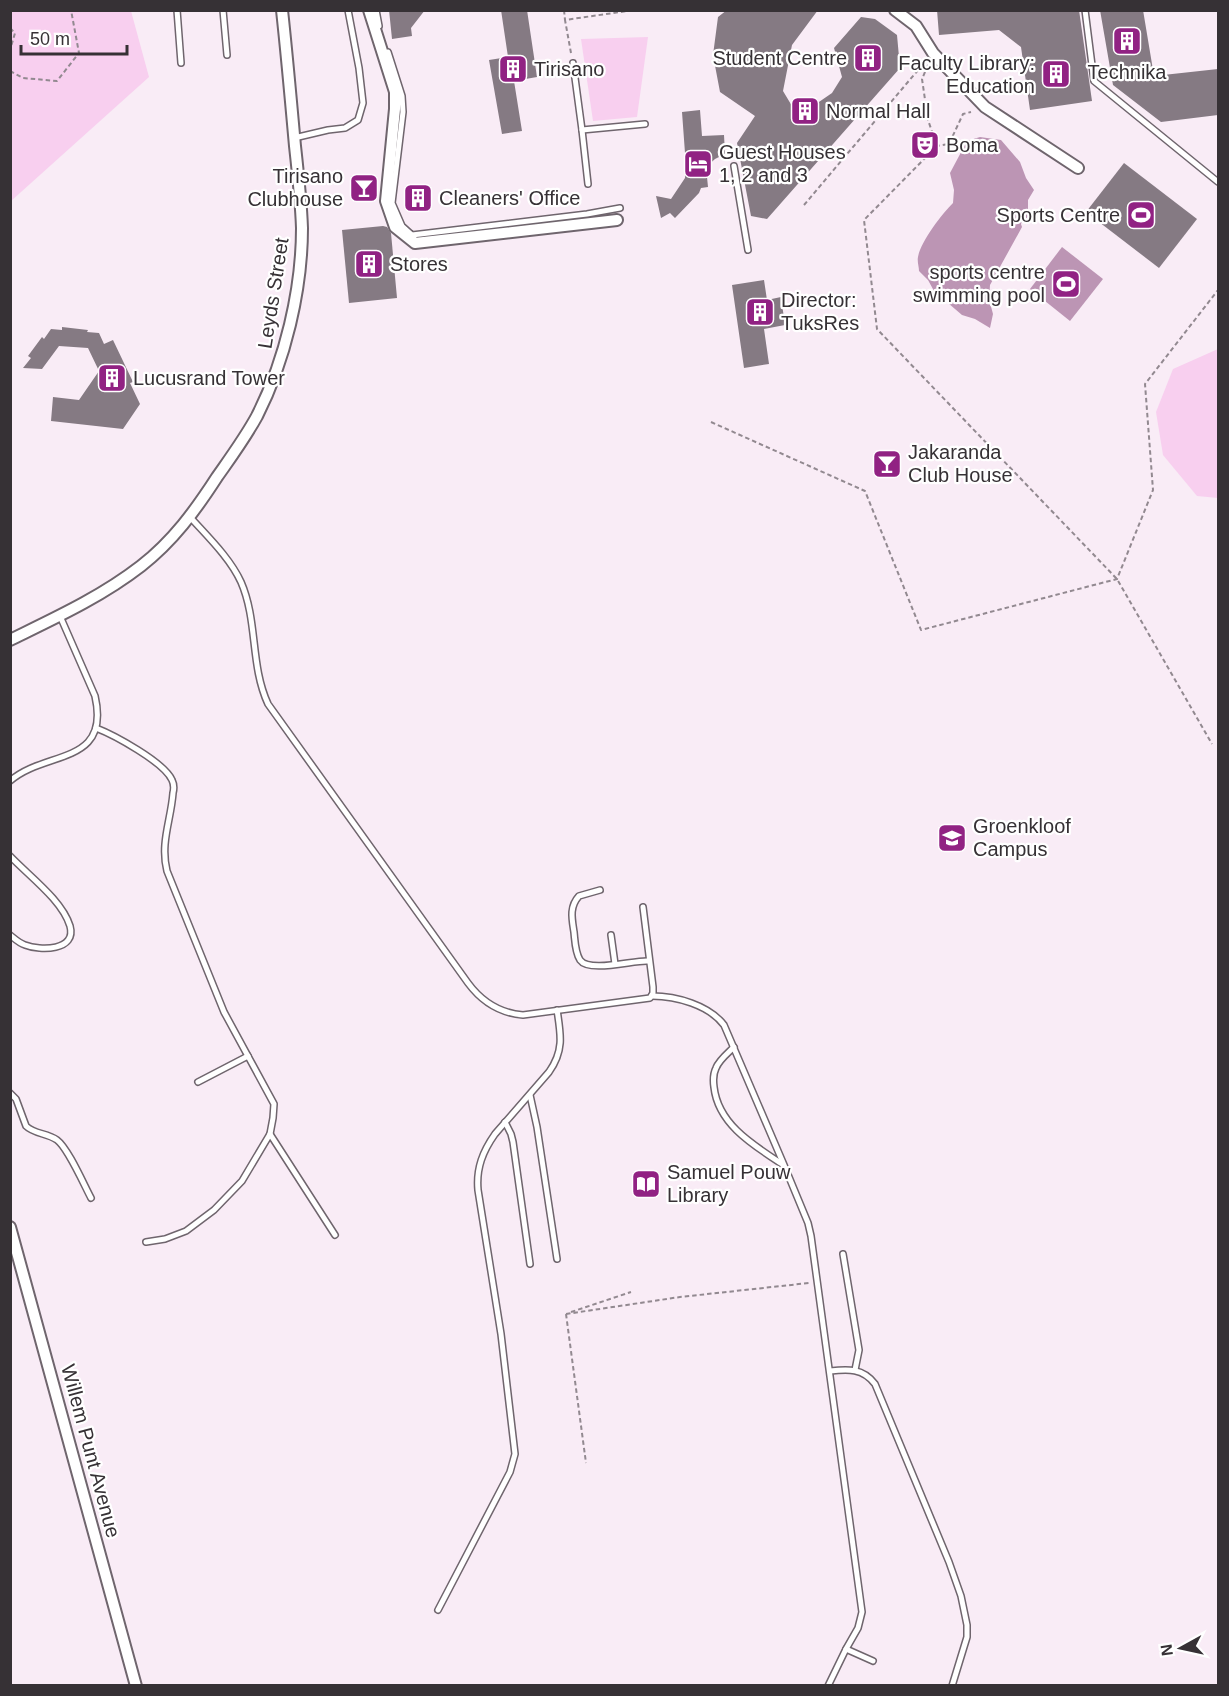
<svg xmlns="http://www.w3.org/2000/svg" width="1229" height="1696" font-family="Helvetica,sans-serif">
<rect width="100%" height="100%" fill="#f9ecf6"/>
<g fill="#f8cfef">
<path d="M11,10l120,1 18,66 -138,124z"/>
<path d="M648,37l-11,80 -44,4 -12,-82z"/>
<path d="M1218,349v149l-21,-2 -34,-41 -7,-43 17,-43z"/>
</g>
<g fill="#bc95b4">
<path d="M980,137l21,3 19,22 6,16 8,12 -6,10v17l-6,4 -1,3 1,3 -32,58 -1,14 4,15 -3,14 -15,-9 -13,-4 -28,-24 -6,-11 -9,-9c0,-4 -2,-10 -1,-14 3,-16 24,-43 35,-54l1,-13 -4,-17 17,-32z"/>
<path d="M1062,247l41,32 -33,42 -40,-32z"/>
</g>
<g fill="#857a83">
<path d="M389,10h36l-14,18 1,8 -20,3z"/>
<path d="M501,10h26l10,67 -23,4 8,50 -20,3 -13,-74 19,-3z"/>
<path d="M727,10h91l-26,35 -9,46 9,15 24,-2 16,-11 10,-16 -8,-29 27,-31 14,2 22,16 3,33 -133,151 -16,-3 -14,-73 18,-27 -35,-24 -7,-37 5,-38z"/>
<path d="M937,10h142l13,91 -62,9 -9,-63 -22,-17 -60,5z"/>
<path d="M1100,10h43l11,66 64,-7v46l-57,7 -48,-37z"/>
<path d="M700,110l2,26 22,-1 1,19 -10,5 -9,8 2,20 -7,1 -2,5 -24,25 -5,-5 -9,5 -5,-22 15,3 14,-21 2,-24 -2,-1 -3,-41z"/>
<path d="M1124,163l73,56 -38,49 -73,-56z"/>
<path d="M424,192l1,12 -13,1 -1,-12z"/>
<path d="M383,226l4,1 4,6 6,65 -48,5 -7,-73z"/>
<path d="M764,280l3,20 14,-3 4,28 -21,4 5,35 -25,4 -12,-83z"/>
<path d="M62,327l26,3 -1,2 12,1 5,11 9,-4 20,42 -3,1 10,21 -17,25 -72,-8 2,-24 26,3 20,-29 -11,-23 -29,-2 -17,23 -19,-1 8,-10 -3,-2 14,-19 2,2 7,-10 11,1z"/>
<path d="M894,453l2,21 -17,2 -2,-21z"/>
</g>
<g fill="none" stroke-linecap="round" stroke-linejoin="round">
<g stroke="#6f656d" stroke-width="8">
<g id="lane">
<path d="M177,10l4,53"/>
<path d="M223,10l4,45"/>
<path d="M376,10l3,16"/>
<path d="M1085,10l9,71 124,101"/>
<path d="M388,52l14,44 1,16 -11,91 10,23 10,9 175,-21 33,-6"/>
<path d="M573,63l9,67 6,54"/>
<path d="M582,130l63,-6"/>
<path d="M294,138l34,-8 17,-2 13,-8 5,-17 -4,-35 -11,-58"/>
<path d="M734,166l14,84"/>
<path d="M190,517c18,20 40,41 51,65 17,39 9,83 27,122l200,279c14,19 31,30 55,32l127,-17 3,-5v-6l-10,-80"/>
<path d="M96,728c18,7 68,34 76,52 2,4 2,9 1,13 -2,27 -13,50 -6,78l57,141 50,92 -1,14 -3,16 -28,47 -28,29 -28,21 -21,8 -19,3"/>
<path d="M10,781c35,-31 101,-15 85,-85l-35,-80"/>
<path d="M10,856c19,20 52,44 60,70 7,25 -30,25 -45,19 -6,-2 -10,-6 -15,-10"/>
<path d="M600,890l-21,6c-10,11 -7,23 -5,36 1,9 1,20 6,28 9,13 54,0 68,1"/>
<path d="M611,935l4,29"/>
<path d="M652,996c24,0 57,9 72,29l60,140 24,58 3,13 51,376 -4,16 -12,21 -18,37"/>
<path d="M734,1047c-6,6 -15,13 -18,21 -3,6 -3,12 -2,19 4,37 39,58 68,77"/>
<path d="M198,1082l50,-26"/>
<path d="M10,1093l6,6 10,27c8,8 21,7 31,14 11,8 27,45 34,58"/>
<path d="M530,1095l7,32 20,132"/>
<path d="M505,1122l6,12 2,8 17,122"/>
<path d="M270,1134l65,101"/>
<path d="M843,1254l16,96 -4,20"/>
<path d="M830,1371c18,-2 33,-3 45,13l74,178 12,34 6,29v12l-15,49"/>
<path d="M438,1610l72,-138 5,-18 -14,-120 -23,-144c-2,-22 5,-39 17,-56l54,-62c15,-21 12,-37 8,-62"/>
<path d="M846,1649l27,12"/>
</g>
</g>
<g stroke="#6f656d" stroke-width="14">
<g id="street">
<path d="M369,10l26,82v17l-9,92 9,26 20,16 202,-23"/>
<path d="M895,10l21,16 17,27 52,54 93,61"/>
<path d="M10,640c45,-22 91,-43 131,-74 32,-25 54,-55 76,-89 14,-20 28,-39 40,-61 28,-55 45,-126 45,-188 -1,-28 -4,-55 -7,-82 -4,-45 -8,-90 -13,-136"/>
<path d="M10,1227l126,459"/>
</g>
</g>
<g stroke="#928990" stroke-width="2" stroke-dasharray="4.5 3" stroke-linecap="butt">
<path d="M564,10l1,10"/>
<path d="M10,19l2,-9"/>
<path d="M10,28l5,5 -5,17"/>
<path d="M571,53l-6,-33 62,-9"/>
<path d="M928,65l-6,14 6,41 9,26 12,-2 14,-30 8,-2"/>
<path d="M10,71l13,7 34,3 22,-28 -8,-43"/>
<path d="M937,146l-73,74 13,109 240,250 95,165"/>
<path d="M804,205l120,-142"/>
<path d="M711,422l154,69 56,139 196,-51 36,-89 -8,-106 73,-94"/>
<path d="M571,1312l60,-20"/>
<path d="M566,1314l114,-17 129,-14"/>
<path d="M566,1314l20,149"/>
</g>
<use href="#lane" stroke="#fff" stroke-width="5"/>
<use href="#street" stroke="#fff" stroke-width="10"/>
</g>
<defs>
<g id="building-square" transform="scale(1.5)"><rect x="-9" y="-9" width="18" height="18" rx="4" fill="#912283" stroke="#fff"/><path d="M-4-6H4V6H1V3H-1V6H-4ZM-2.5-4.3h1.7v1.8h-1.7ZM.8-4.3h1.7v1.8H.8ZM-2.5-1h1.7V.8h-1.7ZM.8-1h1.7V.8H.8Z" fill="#fff"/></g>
<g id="theatre-square" transform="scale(1.5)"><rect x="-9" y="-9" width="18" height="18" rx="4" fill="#912283" stroke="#fff"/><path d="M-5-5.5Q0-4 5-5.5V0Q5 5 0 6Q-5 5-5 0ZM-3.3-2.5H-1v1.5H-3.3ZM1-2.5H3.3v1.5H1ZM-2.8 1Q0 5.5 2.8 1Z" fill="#fff"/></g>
<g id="hotel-square" transform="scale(1.5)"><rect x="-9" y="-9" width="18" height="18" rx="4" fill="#912283" stroke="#fff"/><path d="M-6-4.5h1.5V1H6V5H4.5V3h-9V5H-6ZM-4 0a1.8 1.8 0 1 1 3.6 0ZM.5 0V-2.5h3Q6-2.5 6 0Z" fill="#fff"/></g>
<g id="bar-square" transform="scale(1.5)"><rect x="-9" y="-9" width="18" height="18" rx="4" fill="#912283" stroke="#fff"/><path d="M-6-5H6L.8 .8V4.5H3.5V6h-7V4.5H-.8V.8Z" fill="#fff"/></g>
<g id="stadium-square" transform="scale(1.5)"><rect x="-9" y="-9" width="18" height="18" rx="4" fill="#912283" stroke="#fff"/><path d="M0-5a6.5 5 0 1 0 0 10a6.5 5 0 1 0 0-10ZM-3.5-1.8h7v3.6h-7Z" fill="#fff"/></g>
<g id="university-square" transform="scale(1.5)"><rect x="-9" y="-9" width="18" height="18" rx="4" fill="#912283" stroke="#fff"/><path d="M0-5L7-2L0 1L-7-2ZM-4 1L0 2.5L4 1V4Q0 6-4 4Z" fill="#fff"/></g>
<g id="library-square" transform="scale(1.5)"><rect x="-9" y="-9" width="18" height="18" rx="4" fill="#912283" stroke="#fff"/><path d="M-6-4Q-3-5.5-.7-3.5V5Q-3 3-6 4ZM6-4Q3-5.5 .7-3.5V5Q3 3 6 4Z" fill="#fff"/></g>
</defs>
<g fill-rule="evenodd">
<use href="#building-square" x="1127" y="41"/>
<use href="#building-square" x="868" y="58"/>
<use href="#building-square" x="513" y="69"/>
<use href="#building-square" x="1056" y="74"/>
<use href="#building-square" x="805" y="111"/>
<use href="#theatre-square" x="925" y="145"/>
<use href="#hotel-square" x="698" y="164"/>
<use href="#bar-square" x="364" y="188"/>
<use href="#building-square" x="418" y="198"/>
<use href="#stadium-square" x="1141" y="215"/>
<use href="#building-square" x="369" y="264"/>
<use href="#stadium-square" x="1066" y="284"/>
<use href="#building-square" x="760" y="312"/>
<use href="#building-square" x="112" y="378"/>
<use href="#bar-square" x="887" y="464"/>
<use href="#university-square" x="952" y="838"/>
<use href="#library-square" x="646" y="1184"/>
</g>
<g text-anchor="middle" stroke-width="4.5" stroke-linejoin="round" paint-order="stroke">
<g font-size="20" fill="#363135" stroke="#fff" text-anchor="start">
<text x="847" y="65" text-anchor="end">Student Centre</text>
<text x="1035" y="70" text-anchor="end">Faculty Library:<tspan x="1035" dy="23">Education</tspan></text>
<text x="534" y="76">Tirisano</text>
<text x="1127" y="79" text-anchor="middle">Technika</text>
<text x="826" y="118">Normal Hall</text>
<text x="946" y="152">Boma</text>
<text x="719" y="159">Guest Houses<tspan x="719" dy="23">1, 2 and 3</tspan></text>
<text x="343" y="183" text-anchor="end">Tirisano<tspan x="343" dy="23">Clubhouse</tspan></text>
<text x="439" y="205">Cleaners' Office</text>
<text x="1120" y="222" text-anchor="end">Sports Centre</text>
<text x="390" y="271">Stores</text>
<text x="1045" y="279" text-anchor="end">sports centre<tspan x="1045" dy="23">swimming pool</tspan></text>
<text x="781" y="307">Director:<tspan x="781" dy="23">TuksRes</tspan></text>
<text x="133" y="385">Lucusrand Tower</text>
<text x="908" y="459">Jakaranda<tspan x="908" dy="23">Club House</tspan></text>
<text x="973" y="833">Groenkloof<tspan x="973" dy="23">Campus</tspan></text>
<text x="667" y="1179">Samuel Pouw<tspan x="667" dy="23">Library</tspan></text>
</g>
<g font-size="20" fill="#363135" stroke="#fff">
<text transform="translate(273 293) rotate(-81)" y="7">Leyds Street</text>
<text transform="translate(91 1451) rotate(75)" y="7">Willem Punt Avenue</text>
</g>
</g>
<rect width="1229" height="1696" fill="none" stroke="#363135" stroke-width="24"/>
<g transform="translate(1181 1648) rotate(262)" stroke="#ffffff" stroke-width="4.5" paint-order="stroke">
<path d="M0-4.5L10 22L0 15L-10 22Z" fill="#363135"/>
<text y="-9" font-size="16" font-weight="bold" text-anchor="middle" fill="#363135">N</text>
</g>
<path d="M21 45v9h106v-9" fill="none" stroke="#363135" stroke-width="3"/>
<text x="30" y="45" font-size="18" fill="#363135" stroke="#ffffff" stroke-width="4.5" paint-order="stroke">50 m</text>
</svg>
